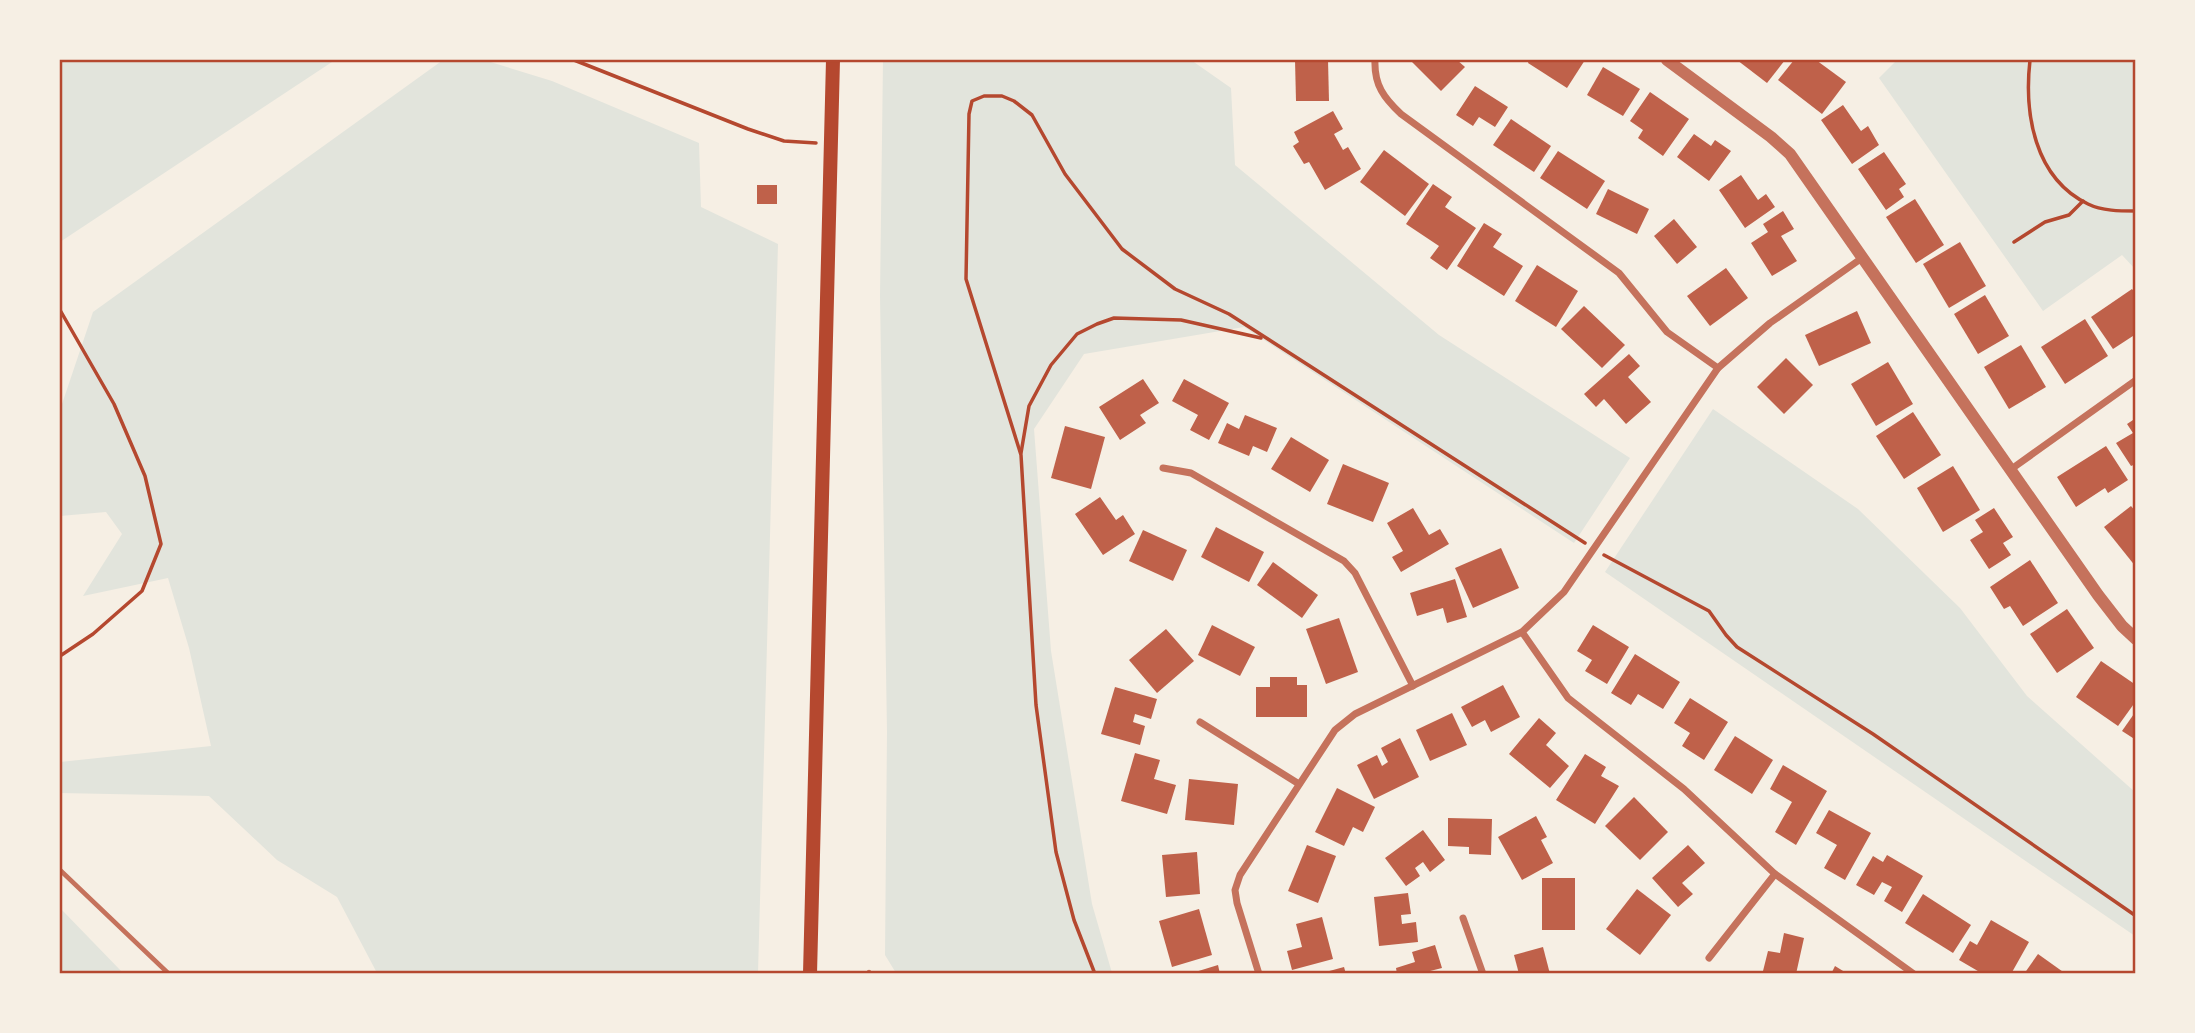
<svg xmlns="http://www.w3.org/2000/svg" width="2195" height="1033" font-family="'Source Sans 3',sans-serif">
<rect width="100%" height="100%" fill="#f6efe4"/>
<g fill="#e2e4dc">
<path d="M60,60h275l-275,182z"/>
<path d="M443,60h41l68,21 147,62 2,64 77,37 -20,729h-381l-40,-76 -60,-37 -68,-64 -149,-3v-31l151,-16 -22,-98 -21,-70 -85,18 39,-62 -16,-22 -46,4v-106l33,-98z"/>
<path d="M883,60h308l40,28 4,77 204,170 191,123 -56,85 -330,-216 -160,27 -50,75 17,222 41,253 20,69h-216l-11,-18 2,-223 -7,-436z"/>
<path d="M1897,60h238v209l-13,-14 -79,56 -164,-233z"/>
<path d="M1713,409l145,100 102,99 67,88 108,96v144l-530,-364z"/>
<path d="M60,908l63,65h-63z"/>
</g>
<g fill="#bf614a">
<path d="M1295,60h33l1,41h-33z"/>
<path d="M1412,60h45l8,7 -24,24 -30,-30z"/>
<path d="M1529,60h56l-18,28 -39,-25z"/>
<path d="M1737,60h48l-18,23z"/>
<path d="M1794,60h22l30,22 -24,32 -44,-34z"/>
<path d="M1603,67l37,22 -17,27 -36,-21z"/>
<path d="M1475,86l33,21 -13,20 -16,-10 -6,9 -17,-11z"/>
<path d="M1650,92l39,27 -26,37 -25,-18 5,-8 -13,-9z"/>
<path d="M1843,105l18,26 7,-5 11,19 -27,19 -31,-44z"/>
<path d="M1333,111l10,18 -9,5 9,16 5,-3 13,22 -36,21 -16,-28 -5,2 -11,-18 6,-4 -5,-10z"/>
<path d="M1511,119l40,27 -17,26 -41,-27z"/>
<path d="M1694,134l17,12 4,-6 16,11 -22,30 -32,-24z"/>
<path d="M1384,150l45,34 -24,32 -45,-34z"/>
<path d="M1558,151l47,30 -18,28 -47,-31z"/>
<path d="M1884,152l22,32 -7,5 5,8 -18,13 -28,-41z"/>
<path d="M1741,175l17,25 8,-6 9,13 -30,21 -26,-38z"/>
<path d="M1433,184l19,13 -7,10 31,21 -29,42 -17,-12 9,-12 -33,-22z"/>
<rect x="757" y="185" width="20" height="19"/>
<path d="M1608,189l41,20 -12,25 -41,-20z"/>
<path d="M1915,199l29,46 -28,18 -30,-46z"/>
<path d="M1783,211l11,18 -13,7 16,25 -25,15 -21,-33 17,-11 -5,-8z"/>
<path d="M1674,219l23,28 -20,17 -23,-28z"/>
<path d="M1484,223l18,11 -9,13 30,19 -19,30 -47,-30z"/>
<path d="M1960,242l26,44 -37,22 -26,-44z"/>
<path d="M1537,265l41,26 -22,36 -41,-26z"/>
<path d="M1726,268l22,30 -38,28 -23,-30z"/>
<path d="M2132,289l4,5v40l-23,15 -22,-32z"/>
<path d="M1985,295l24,41 -31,18 -24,-40z"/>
<path d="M1584,306l41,39 -23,23 -41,-39z"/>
<path d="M1857,311l14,32 -52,23 -14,-31z"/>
<path d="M2085,319l23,37 -43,28 -24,-37z"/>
<path d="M2021,345l25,42 -37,22 -25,-42z"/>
<path d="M1629,354l11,12 -12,11 23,25 -25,22 -22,-25 -8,8 -12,-13z"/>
<path d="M1786,358l27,27 -29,29 -27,-27z"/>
<path d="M1888,362l25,42 -37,22 -25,-42z"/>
<path d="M1143,379l16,24 -19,12 6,8 -26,17 -21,-33z"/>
<path d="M1184,379l45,24 -20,37 -19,-10 8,-15 -26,-14z"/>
<path d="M1913,412l28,43 -37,24 -28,-43z"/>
<path d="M1245,415l32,13 -10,24 -14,-6 -4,10 -31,-13 9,-20 12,6z"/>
<path d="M2136,418v46l-5,2 -15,-23 17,-10 -6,-9z"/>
<path d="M1065,426l40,11 -14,52 -40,-11z"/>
<path d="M1291,437l38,23 -19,32 -39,-23z"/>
<path d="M2106,446l22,34 -20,13 -3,-5 -29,19 -19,-30z"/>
<path d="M1343,464l46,19 -16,39 -46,-18z"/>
<path d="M1953,466l27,44 -37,22 -26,-44z"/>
<path d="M1100,497l16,23 7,-5 12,19 -32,21 -28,-41z"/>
<path d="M2131,506l5,6v55l-32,-40z"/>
<path d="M1413,508l16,27 11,-6 9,15 -48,28 -9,-15 11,-6 -16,-28z"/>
<path d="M1994,508l19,29 -10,6 8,12 -22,14 -19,-29 13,-8 -8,-12z"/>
<path d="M1216,527l48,25 -15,30 -48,-25z"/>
<path d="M1143,530l44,20 -14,31 -44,-20z"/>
<path d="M1501,548l18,40 -46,20 -18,-40z"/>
<path d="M2030,560l28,43 -35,23 -13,-20 -6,3 -14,-22z"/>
<path d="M1273,562l45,33 -16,23 -45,-33z"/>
<path d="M1455,579l12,38 -20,6 -4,-15 -26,8 -7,-23z"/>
<path d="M2067,609l27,39 -37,25 -27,-39z"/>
<path d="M1339,618l19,54 -32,12 -20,-55z"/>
<path d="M1212,625l43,22 -15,29 -42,-21z"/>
<path d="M1593,625l36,22 -22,37 -22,-13 7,-11 -15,-9z"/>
<path d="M1166,629l28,32 -37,32 -28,-33z"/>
<path d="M1635,654l45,28 -17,27 -25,-15 -7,11 -20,-12z"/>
<path d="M2101,661l35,24v16l-18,25 -42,-29z"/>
<path d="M1270,677h27v8h10v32h-51v-30h14z"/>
<path d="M1503,685l17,32 -29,15 -6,-12 -13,7 -11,-20z"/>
<path d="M1115,687l42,12 -6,20 -16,-5 -2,8 12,4 -5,19 -39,-11z"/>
<path d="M1690,698l38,24 -24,38 -22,-14 8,-13 -16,-10z"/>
<path d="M2136,711v29l-14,-9z"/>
<path d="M1452,713l15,32 -37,16 -14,-31z"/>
<path d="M1539,718l17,15 -10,12 23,21 -19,22 -41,-34z"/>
<path d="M1735,736l38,24 -21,34 -38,-24z"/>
<path d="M1400,738l19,39 -45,22 -17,-34 20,-10 5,11 6,-4 -7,-14z"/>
<path d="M1135,753l25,7 -6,19 22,6 -9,29 -46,-13z"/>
<path d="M1585,754l21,13 -5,9 18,10 -24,38 -39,-24z"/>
<path d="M1783,765l44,26 -31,54 -21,-13 17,-30 -22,-13z"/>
<path d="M1189,779l49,5 -4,41 -49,-5z"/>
<path d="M1337,788l38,19 -12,25 -10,-5 -9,19 -29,-14z"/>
<path d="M1634,797l34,35 -28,28 -35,-34z"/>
<path d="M1829,810l42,23 -26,47 -21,-12 13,-23 -21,-12z"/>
<path d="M1536,816l11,21 -6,3 12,23 -31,17 -24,-43z"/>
<path d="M1448,818l44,1 -1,36 -22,-1v-7l-21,-1z"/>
<path d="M1423,830l22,30 -15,12 -7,-10 -8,6 5,8 -14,10 -21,-28z"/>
<path d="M1307,845l29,11 -18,47 -30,-12z"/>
<path d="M1688,845l17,18 -23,20 11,11 -15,13 -26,-29z"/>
<path d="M1197,852l3,42 -34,3 -4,-42z"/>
<path d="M1887,855l36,21 -21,36 -18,-11 8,-14 -10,-5 -8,13 -18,-10 17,-29 10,6z"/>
<rect x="1542" y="878" width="33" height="52"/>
<path d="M1637,889l34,26 -31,40 -34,-26z"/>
<path d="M1408,893l3,21 -10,1 1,9 14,-2 2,20 -39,4 -5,-49z"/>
<path d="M1923,894l48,31 -18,28 -48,-30z"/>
<path d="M1199,909l13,46 -40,12 -13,-46z"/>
<path d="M1322,917l11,42 -41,11 -5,-19 15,-4 -6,-23z"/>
<path d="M1991,920l38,22 -18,32h-28l-24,-14 11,-19 7,4z"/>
<path d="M1784,933l20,5 -8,36h-21l-12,-3 5,-20 12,2z"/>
<path d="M1435,945l7,23 -12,3 1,3h-34l-1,-6 19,-6 -3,-10z"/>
<path d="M1543,947l7,27h-31l-5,-19z"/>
<path d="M2038,954l28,20h-42z"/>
<path d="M1218,965l2,9h-28v-1z"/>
<path d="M1835,966l13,8h-17z"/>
<path d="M1344,967l2,7h-23l-1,-1z"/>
</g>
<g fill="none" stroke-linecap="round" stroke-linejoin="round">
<g stroke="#b5482f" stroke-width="3.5">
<path d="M574,60l174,69 36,12 32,2"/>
<path d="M2030,60c-6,53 4,118 58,144 14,7 32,7 48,7"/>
<path d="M2014,242l31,-20 24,-7 14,-14"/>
<path d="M60,310l54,94 31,72 16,68 -19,47 -49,43 -33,22"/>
<path d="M1021,453l8,-47 22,-41 26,-31 20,-10 17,-6 67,2 80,18"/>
<path d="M1604,555l105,56 17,24 11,12 136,87 263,182"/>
<path d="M1095,974l-21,-54 -18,-68 -20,-147 -15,-250 -55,-176 3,-165 3,-13 12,-5h18l12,5 18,14 33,59 57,75 53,40 54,25 356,229"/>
</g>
<g stroke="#c5725c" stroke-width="4.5">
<path d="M60,870l109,104"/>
<path d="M869,974v-2"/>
</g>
<g stroke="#c5725c" stroke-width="7">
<path d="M1375,60c-1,25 9,38 26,54l218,159 48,59 51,36"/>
<path d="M1163,468l28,5 153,88 11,12 58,113"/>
<path d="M2010,470l126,-90"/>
<path d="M1522,632l46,66 116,91 91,85 139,100"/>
<path d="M1200,722l99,62"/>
<path d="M1463,918l20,56"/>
<path d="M1709,958l66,-84"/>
<path d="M1259,974l-22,-71 -2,-13 5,-15 95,-145 20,-16 167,-82 42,-40 154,-224 52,-45 92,-65"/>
</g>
<path stroke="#c5725c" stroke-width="12" d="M1667,60l104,77 19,17 308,441 24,31 14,13"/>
<path stroke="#b5482f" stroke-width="14" d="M810,974l23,-914"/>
</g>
<rect width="2195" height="1033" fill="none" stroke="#f6efe4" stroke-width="122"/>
<rect x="61" y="61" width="2073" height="911" fill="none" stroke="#b5482f" stroke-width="2.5"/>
</svg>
